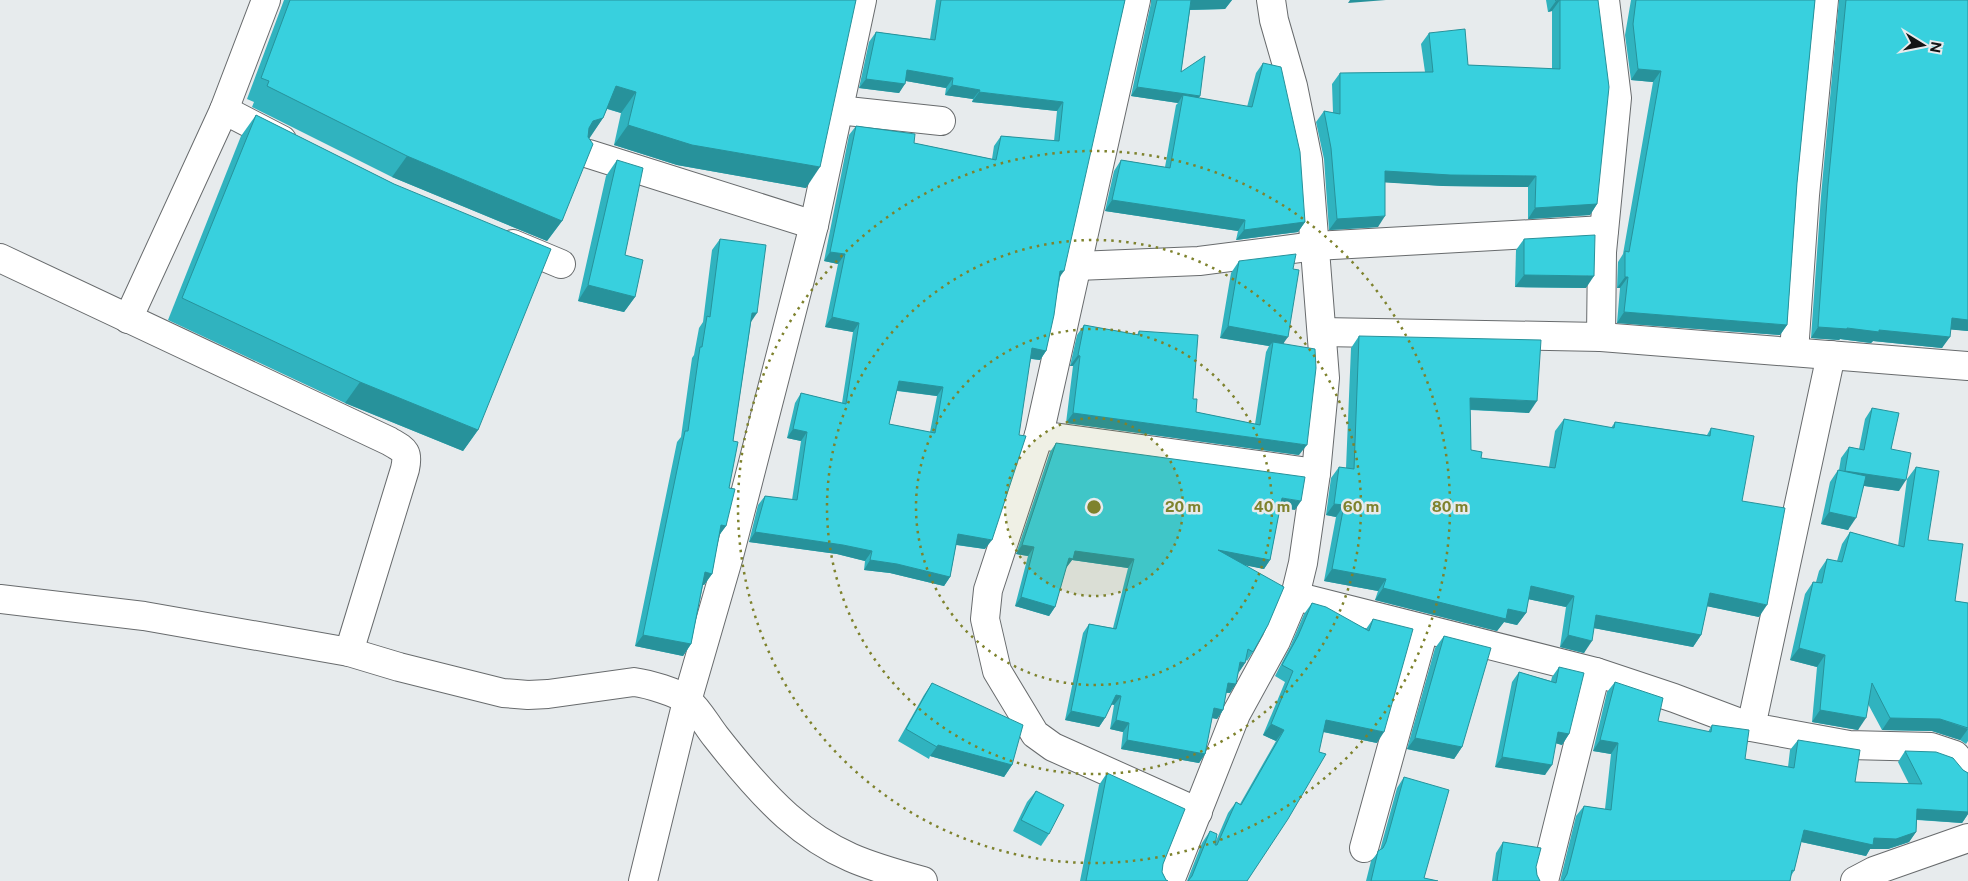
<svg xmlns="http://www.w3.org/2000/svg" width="1968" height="881" font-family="'Public Sans',sans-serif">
<rect width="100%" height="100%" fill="#e7ebed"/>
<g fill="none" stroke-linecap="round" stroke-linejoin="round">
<g stroke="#686b6d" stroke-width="30">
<g id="minor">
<path d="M1136,0l-97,435 277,38"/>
<path d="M224,110l58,30"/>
<path d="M838,110l103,11"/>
<path d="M589,154l225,71"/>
<path d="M513,244l48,20"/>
<path d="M0,258l389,183c15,9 20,10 16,28l-56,183"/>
<path d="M1077,266l122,-5 116,-15 289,-16"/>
<path d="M128,319l96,-209 42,-110"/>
<path d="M1322,332l279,5 367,29"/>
<path d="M1601,337l1,-85 15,-154 -12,-98"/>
<path d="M1794,352l11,-157 19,-195"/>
<path d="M1831,355l-80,372 98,18 82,2 24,8 13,16"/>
<path d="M1039,435l-51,155 -3,29 12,52 38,63 18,13 145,65"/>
<path d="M1295,596l301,76 78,26 77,29"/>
<path d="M0,599l144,17 205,36 50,15 104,26 25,2 20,-1 86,-12c14,2 43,10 54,19 11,9 19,25 28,36 22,28 45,56 71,79 44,39 81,50 136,65"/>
<path d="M1364,848l60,-218"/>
<path d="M643,881l44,-180 42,-145 85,-331 48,-225"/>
<path d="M1170,881l66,-167 40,-73 19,-45 8,-33 13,-90 9,-95 -17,-218 -15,-74 -19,-66 -3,-20"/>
<path d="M1544,881l52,-209"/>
<path d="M1855,881l19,-10 94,-33"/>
</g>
</g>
<use href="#minor" stroke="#fff" stroke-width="28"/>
</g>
<g fill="#30b3bf" fill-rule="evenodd">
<path d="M284,0h572l-50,188 -129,-23 -63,-20 7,-32 -14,-4 -4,9 -14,20 -27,83 -15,20 -155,-64 -140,-70 2,-5 -7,-3z"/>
<path d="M936,0h189l-65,278 -14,73 -6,9 -9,-1 -46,190 -29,-4 -6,32 -6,9 -54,-13 -26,-3 1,-9 -28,-7 -88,-12 9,-37 7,-9 27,4 9,-59 -14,-3 8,-35 6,-10 41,10 11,-71 -28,-5 13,-63 -14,-3 25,-126 7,-9 58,17 78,16 2,-13 7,-10 53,5 3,-30 -85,-9 1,-3 -28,-4 1,-7 -40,-7 -7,12 -40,-5 10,-46 7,-10 54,7zM897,391l40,5 -7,36 -41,-8z"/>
<path d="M1151,0h81l-7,9 -35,1 -9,62 19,24 -2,2 49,9 9,-34 7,-10 42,159 -7,10 -62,8 2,-9 -133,-20 9,-40 7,-11 44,7 11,-62 2,-2 -47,-7 20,-93z"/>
<path d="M1546,0h52l-1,204 -7,11 -62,4v-32l-85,-1 -58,-4 -7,45 -49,3 -5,-71 -8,-37 8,-11 9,2 -1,-29 8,-11 85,-1 -4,-28 8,-11 39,32 84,4v-58l-4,1z"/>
<path d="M1631,0h184l-18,183 -10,142 -7,10 -163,-12 3,-35h-3l1,-26 5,-8 30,-172 -22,-2 -6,-45z"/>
<path d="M1839,0h129v331l-18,-2 -8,19 -69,-7 -2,2 -31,-4 -1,1 -28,-2 10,-142z"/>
<path d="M256,115l138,69 84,246 -15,21 -118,-48 -177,-83 73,-184z"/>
<path d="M617,160l8,95 10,42 -11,15 -46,-11 28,-125z"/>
<path d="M720,239l31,83 -18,119 -7,85 -7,9 -7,39 -8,11h-1l-12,59 -8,12 -48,-10 42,-204 4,-5 11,-79 2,-3 5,-27 4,-6 9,-72z"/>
<path d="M1524,239l62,49 -71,-1 1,-37z"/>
<path d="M1239,261l54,8 -9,74 15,112 -233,-32 7,-57h-3l7,-31 7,-10 53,10 2,-4 54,68 3,13 59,12 11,-72 3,-6 -49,-8 11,-65z"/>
<path d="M1359,336l170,77 -59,-3 1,40 10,8 68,9 6,-36 9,-12 47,9 4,-6 92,13 4,-7 31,73 17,116 -52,-11 -6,29 -8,12 -99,-19 -10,25 -24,-6 6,-40 -38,-8 -2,14 -9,12 -13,-3 -7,9 -122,-31 3,-9 -54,-10 12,-64 -10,-2 5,-37 8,-11 7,1 5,-120z"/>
<path d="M1872,408l19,41 8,42 -35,-5 -16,44 -27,-6 9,-42 8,-12h1l2,-12 8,-11 10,2 6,-30z"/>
<path d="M1056,443l239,67 -15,-2 -10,52 -6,9 -18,-4 7,87 -6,9 -1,-1 -1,3 -6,9 -9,21h-4l-3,17 -6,9 -5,-1 -7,36 -6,9 -78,-14 2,-17 -13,-3 4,-24 -3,-1 -6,14 -6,9 -34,-7 18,-87 6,-9 24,4 15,-60 -56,-8 -6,8 -11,39 -6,9 -34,-10 13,-50 -12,-2 34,-102z"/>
<path d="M1916,467l12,73 27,61 13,2v138l-2,3 -6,-4 -28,-9 -50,-1 -14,-26 -10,26 -46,-8 5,-55 -27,-7 15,-66 8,-12h3l3,-11 8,-12 10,2 5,-17 8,-12 48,14 9,-67z"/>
<path d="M1312,603l54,26 7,-10 4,124 -54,-11 -76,149h-60l15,-38 8,-12 6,10 12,-28 8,-11 4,2 36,-63 -13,-6 22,-53 -10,-6 15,-29 14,-33z"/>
<path d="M1444,636l18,111 -8,12 -47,-10 28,-101z"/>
<path d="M1559,667l10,67 -7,11 -6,-2 -11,32 -50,-8 17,-85 7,-10 32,9 1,-4z"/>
<path d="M1615,682l43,39 50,11 4,-7 33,34 43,8 2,-17 8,-10 57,42 54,2 -11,-22 7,-11 58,19 5,3v41l-6,9 -45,-3 -1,12 -7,10 -21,7h-18l-4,7 -65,-14 -7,29 -3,5 -1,5h-230l16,-65 8,-10 21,3 6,-55 -18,-3 14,-59z"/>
<path d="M932,683l80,82 -8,12 -74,-21 -1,3 -31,-18 26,-46z"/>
<path d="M1107,773l56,91 -1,8 4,8 2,1h-88l19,-96z"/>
<path d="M1404,777l20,101 14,3h-72l5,-20 9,-11 17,-62z"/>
<path d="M1036,791l13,43 -8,12 -28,-15 14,-29z"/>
<path d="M1503,842l33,25 1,8 3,6h-48l4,-28z"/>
</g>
<g fill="#27929b">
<path d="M1191,0h41l-7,9 -40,1z"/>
<path d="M1350,0h36l-38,3z"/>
<path d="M1560,0l-8,11 -4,1 8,-11z"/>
<path d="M1638,69l23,2 -8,11 -22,-2z"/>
<path d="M907,70l46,8 -7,10 -46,-8z"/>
<path d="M866,79l39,5 -6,9 -40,-5z"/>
<path d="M952,85l28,5 -7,9 -28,-4z"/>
<path d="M616,86l20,6 -15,21 -19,-6z"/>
<path d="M1137,87l63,9 -7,9 -10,-10 -5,8 -47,-7z"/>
<path d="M979,92l84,10 -6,9 -85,-9z"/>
<path d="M603,118l-14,21 -10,3 14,-21z"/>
<path d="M628,125l192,42 -14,21 -129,-23 -63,-20z"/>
<path d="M407,156l155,65 -15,20 -155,-64z"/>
<path d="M1385,171l151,5 -8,11 -85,-1 -65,-4z"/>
<path d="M1112,200l133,20 -7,11 -133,-20z"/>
<path d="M1597,204l-7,11 -62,4 7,-11z"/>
<path d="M1385,216l-7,11 -49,3 8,-11z"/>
<path d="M1305,222l-7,10 -62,8 8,-10z"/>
<path d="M830,252l15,2 -7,10 -14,-3z"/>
<path d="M1060,271h4l-7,10z"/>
<path d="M1524,275l70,1 -8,12 -71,-1z"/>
<path d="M1625,277h3l-8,11h-3z"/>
<path d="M588,285l47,12 -11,15 -46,-11z"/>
<path d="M1624,312l163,13 -7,10 -163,-12z"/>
<path d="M752,313h5l-8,12z"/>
<path d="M832,317l27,6 -6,9 -28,-5z"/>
<path d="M1952,318l16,2v11l-24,-2z"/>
<path d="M1228,326l60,11 -8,11 -7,-6 -4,4 -49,-8z"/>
<path d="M1818,327l61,3 71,7 -8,11 -69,-7 -2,2 -31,-4 -1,1 -28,-2z"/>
<path d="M1032,348l14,3 -6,9 -14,-2z"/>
<path d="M1078,355l2,1 -7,10h-3z"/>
<path d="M899,381l44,6 -6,9 -44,-6z"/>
<path d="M360,382l118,48 -15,21 -118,-48z"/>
<path d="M1470,398l67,3 -8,12 -68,-4z"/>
<path d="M1073,413l234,32 -8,10 -233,-32z"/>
<path d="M793,429l14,3 -6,9 -14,-3z"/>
<path d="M1845,471l61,9 -7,11 -61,-9z"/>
<path d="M1282,498l19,3 -6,9 -20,-3z"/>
<path d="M1334,504l10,1 -8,12 -10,-2z"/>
<path d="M1829,512l27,6 -8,12 -27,-6z"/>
<path d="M721,525l5,1 -8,11z"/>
<path d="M755,532l88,13 29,6 -7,10 -28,-7 -88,-12z"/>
<path d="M958,534l34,6 -7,9 -34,-5z"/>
<path d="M1022,545l12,2 -6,9 -12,-2z"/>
<path d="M1218,550l52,10 -6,9 -52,-10z"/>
<path d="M1075,551l59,8 -6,9 -56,-8 -6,8 -4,-1z"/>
<path d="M870,560l27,4 53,13 -6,9 -54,-13 -26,-3z"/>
<path d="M1332,569l54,10 -8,12 -54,-10z"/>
<path d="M705,572l7,2 -8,11 -7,-1z"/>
<path d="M1531,586l43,10 -8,11 -43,-9z"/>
<path d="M1383,588l125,21 18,4 -9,12 -13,-3 -7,9 -122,-31z"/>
<path d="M1710,593l57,12 -8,12 -58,-12z"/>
<path d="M1021,597l34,10 -6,9 -34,-10z"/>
<path d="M1596,615l105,20 -8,12 -105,-20z"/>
<path d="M643,635l48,9 -8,12 -48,-10z"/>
<path d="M1568,635l24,6 -8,12 -24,-6z"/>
<path d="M1799,648l26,7 -8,12 -27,-7z"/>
<path d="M1240,662l5,1 -6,9z"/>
<path d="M1228,683l8,1 -6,9 -9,-1z"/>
<path d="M1116,695l5,1 -7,9 -4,-1z"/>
<path d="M1214,708l9,2 -6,9 -10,-2z"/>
<path d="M1820,710l46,8 -8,12 -46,-8z"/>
<path d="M1071,711l34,7 -6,9 -34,-7z"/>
<path d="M1890,718l50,1 28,10 -8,11 -28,-9 -50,-1z"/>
<path d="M1116,720l13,3 -6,9 -13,-3z"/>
<path d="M1326,720l58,12 -7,11 -58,-12z"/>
<path d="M1271,724l13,6 -8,11 -13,-6z"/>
<path d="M1558,732l11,2 -7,11 -11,-3z"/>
<path d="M1415,738l47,9 -8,12 -47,-10z"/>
<path d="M1127,740l78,14 -6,9 -78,-14z"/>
<path d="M1600,740l18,3 -7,11 -18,-3z"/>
<path d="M938,745l74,20 -8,12 -74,-21z"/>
<path d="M1502,757l50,8 -7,10 -50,-8z"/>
<path d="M1917,809l51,3v2l-6,9 -53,-4z"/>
<path d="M1804,830l70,8 42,-6 -7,10 -21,7h-18l-4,7 -69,-15z"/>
</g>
<g fill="#38d0de" stroke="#27929b" fill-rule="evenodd">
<path d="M290,0h566l-36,167 -128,-22 -64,-20 8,-33 -20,-6 -13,32 -10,3 -4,7 -1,9 5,7 -31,77 -155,-65 -140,-70 2,-5 -8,-3z"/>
<path d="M941,0h184l-61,271h-4l-6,44 -8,36 -14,-3 -13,87 7,1 -34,104 -34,-6 -8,43 -53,-13 -27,-4 2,-9 -29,-6 -88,-13 10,-36 32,4 10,-68 -14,-3 8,-36 45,11 13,-81 -27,-6 13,-63 -15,-2 26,-126 59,8 -1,9 82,17 5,-24 58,5 4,-39 -84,-10 1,-2 -28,-5 1,-7 -46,-8 -2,14 -39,-5 10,-47 59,8zM899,381l44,6 -8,46 -46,-9z"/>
<path d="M1157,0h55h-21l-10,72 24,-16 -5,40 -63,-9z"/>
<path d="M1555,0h43l11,87 -12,117 -62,4 1,-32 -86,-1 -65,-4v45l-48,3 -6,-71 -7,-37 16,3v-41l93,-1 -4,-39 36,-4 3,36 92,4v-69l-4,1z"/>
<path d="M1636,0h179l-18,183 -10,142 -163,-13 4,-35h-3v-26l4,1 32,-181 -23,-2 -5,-45z"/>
<path d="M1846,0h122v320l-16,-2 -2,19 -71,-7v2l-32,-4v1l-29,-2 10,-142z"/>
<path d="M1263,63l18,4 19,85 5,70 -61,8 1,-10 -133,-20 9,-40 49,8 13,-73 69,12z"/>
<path d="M256,115l138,69 157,65 -73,181 -118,-48 -178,-84z"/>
<path d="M617,160l26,8 -18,87 18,5 -8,37 -47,-12z"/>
<path d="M1595,235l-1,41 -70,-1v-36z"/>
<path d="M720,239l46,6 -9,68h-5l-19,128 5,1 -9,46 6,1 -9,37 -5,-1 -9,49 -7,-2 -14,72 -48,-9 42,-204h3l12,-84h2l5,-31 3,1z"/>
<path d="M1296,254l-3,15 6,1 -11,67 -60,-11 11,-65z"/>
<path d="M1084,325l55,10v-4l59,4 -5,64h4l-1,13 64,13 13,-83 42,7 1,19 -9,77 -234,-32 7,-57 -2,-1z"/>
<path d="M1359,336l182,4 -4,61 -67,-3 1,52 11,2 -1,6 74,10 9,-49 50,9 1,-6 95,14 1,-8 43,8 -12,65 43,7 -18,97 -57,-12 -9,42 -105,-20 -4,26 -24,-6 6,-39 -43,-10 -5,27 -18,-4 -2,10 -123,-31 3,-9 -54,-10 12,-64 -10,-1 5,-37 15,2z"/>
<path d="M1872,408l27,5 -8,36 20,4 -5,27 -61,-9 4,-24 15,3z"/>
<path d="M1056,443l249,34 -4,24 -19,-3 -12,62 -52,-10 66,37 -16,38 -15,27 -5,-3 -3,14 -5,-1 -4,22 -8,-1 -5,27 -9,-2 -9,46 -78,-14 2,-17 -13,-3 5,-24 -5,-1 -11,23 -34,-7 18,-87 27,5 18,-70 -59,-8 -2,8 -4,-1 -14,49 -34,-10 13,-50 -12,-2z"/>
<path d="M1916,467l23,4 -11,69 35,4 -8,57 13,2v125l-28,-9 -50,-1 -18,-35 -6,35 -46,-8 5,-55 -26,-7 14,-66 9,1 5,-24 15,3 8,-30 54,15z"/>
<path d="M1838,470l28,6 -10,42 -27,-6z"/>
<path d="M1312,603l14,4 43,24 4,-12 40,10 -29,103 -58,-12 -7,32 7,2 -38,65 -41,62h-59l4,-5 18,-45 7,3 -2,11h2l19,-43 5,3 43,-75 -13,-6 22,-53 -11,-6 16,-29z"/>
<path d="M1444,636l47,12 -29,99 -47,-9z"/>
<path d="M1559,667l25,6 -15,61 -11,-2 -6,33 -50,-8 17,-85 37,11z"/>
<path d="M1615,682l48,16 -5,23 53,11 1,-7 37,5 -4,29 49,9 4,-28 62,10 -5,32 67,2 -17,-33 31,1 17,6 10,12 5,3v39l-51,-3 -1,23 -20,7 -22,-1 -1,7 -69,-15 -10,41 -2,-1 -2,11h-227l4,-7 17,-68 27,4 7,-67 -18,-3z"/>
<path d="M932,683l91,42 -11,40 -74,-20 -1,2 -31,-18z"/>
<path d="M1107,773l78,36 -22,55 -1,8 4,8 2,1h-82z"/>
<path d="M1404,777l45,13 -25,88 14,3h-67l7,-30 5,-3 3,-6z"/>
<path d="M1036,791l28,14 -15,29 -28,-14z"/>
<path d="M1503,842l38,6 -5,19 1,8 3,6h-43z"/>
</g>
<circle cx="1094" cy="507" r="89" fill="#7e822d" fill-opacity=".12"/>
<g fill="none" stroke="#7e822d" stroke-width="2.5" stroke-dasharray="2.5 5">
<circle cx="1094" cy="507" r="89"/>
<circle cx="1094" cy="507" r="178"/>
<circle cx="1094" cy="507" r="267"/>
<circle cx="1094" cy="507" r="356"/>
</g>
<circle cx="1094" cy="507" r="8" fill="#7e822d" stroke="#e7ebed" stroke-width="2.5"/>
<g font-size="15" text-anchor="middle" font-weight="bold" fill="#7e822d" stroke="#e7ebed" stroke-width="5" stroke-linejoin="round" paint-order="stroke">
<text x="1183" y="512">20 m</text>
<text x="1272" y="512">40 m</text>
<text x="1361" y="512">60 m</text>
<text x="1450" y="512">80 m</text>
</g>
<g transform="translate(1923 45) rotate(100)" stroke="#e7ebed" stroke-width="4" paint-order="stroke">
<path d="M0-4L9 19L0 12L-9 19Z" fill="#141516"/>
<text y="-8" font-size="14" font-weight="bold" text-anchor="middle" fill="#141516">N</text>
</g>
</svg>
